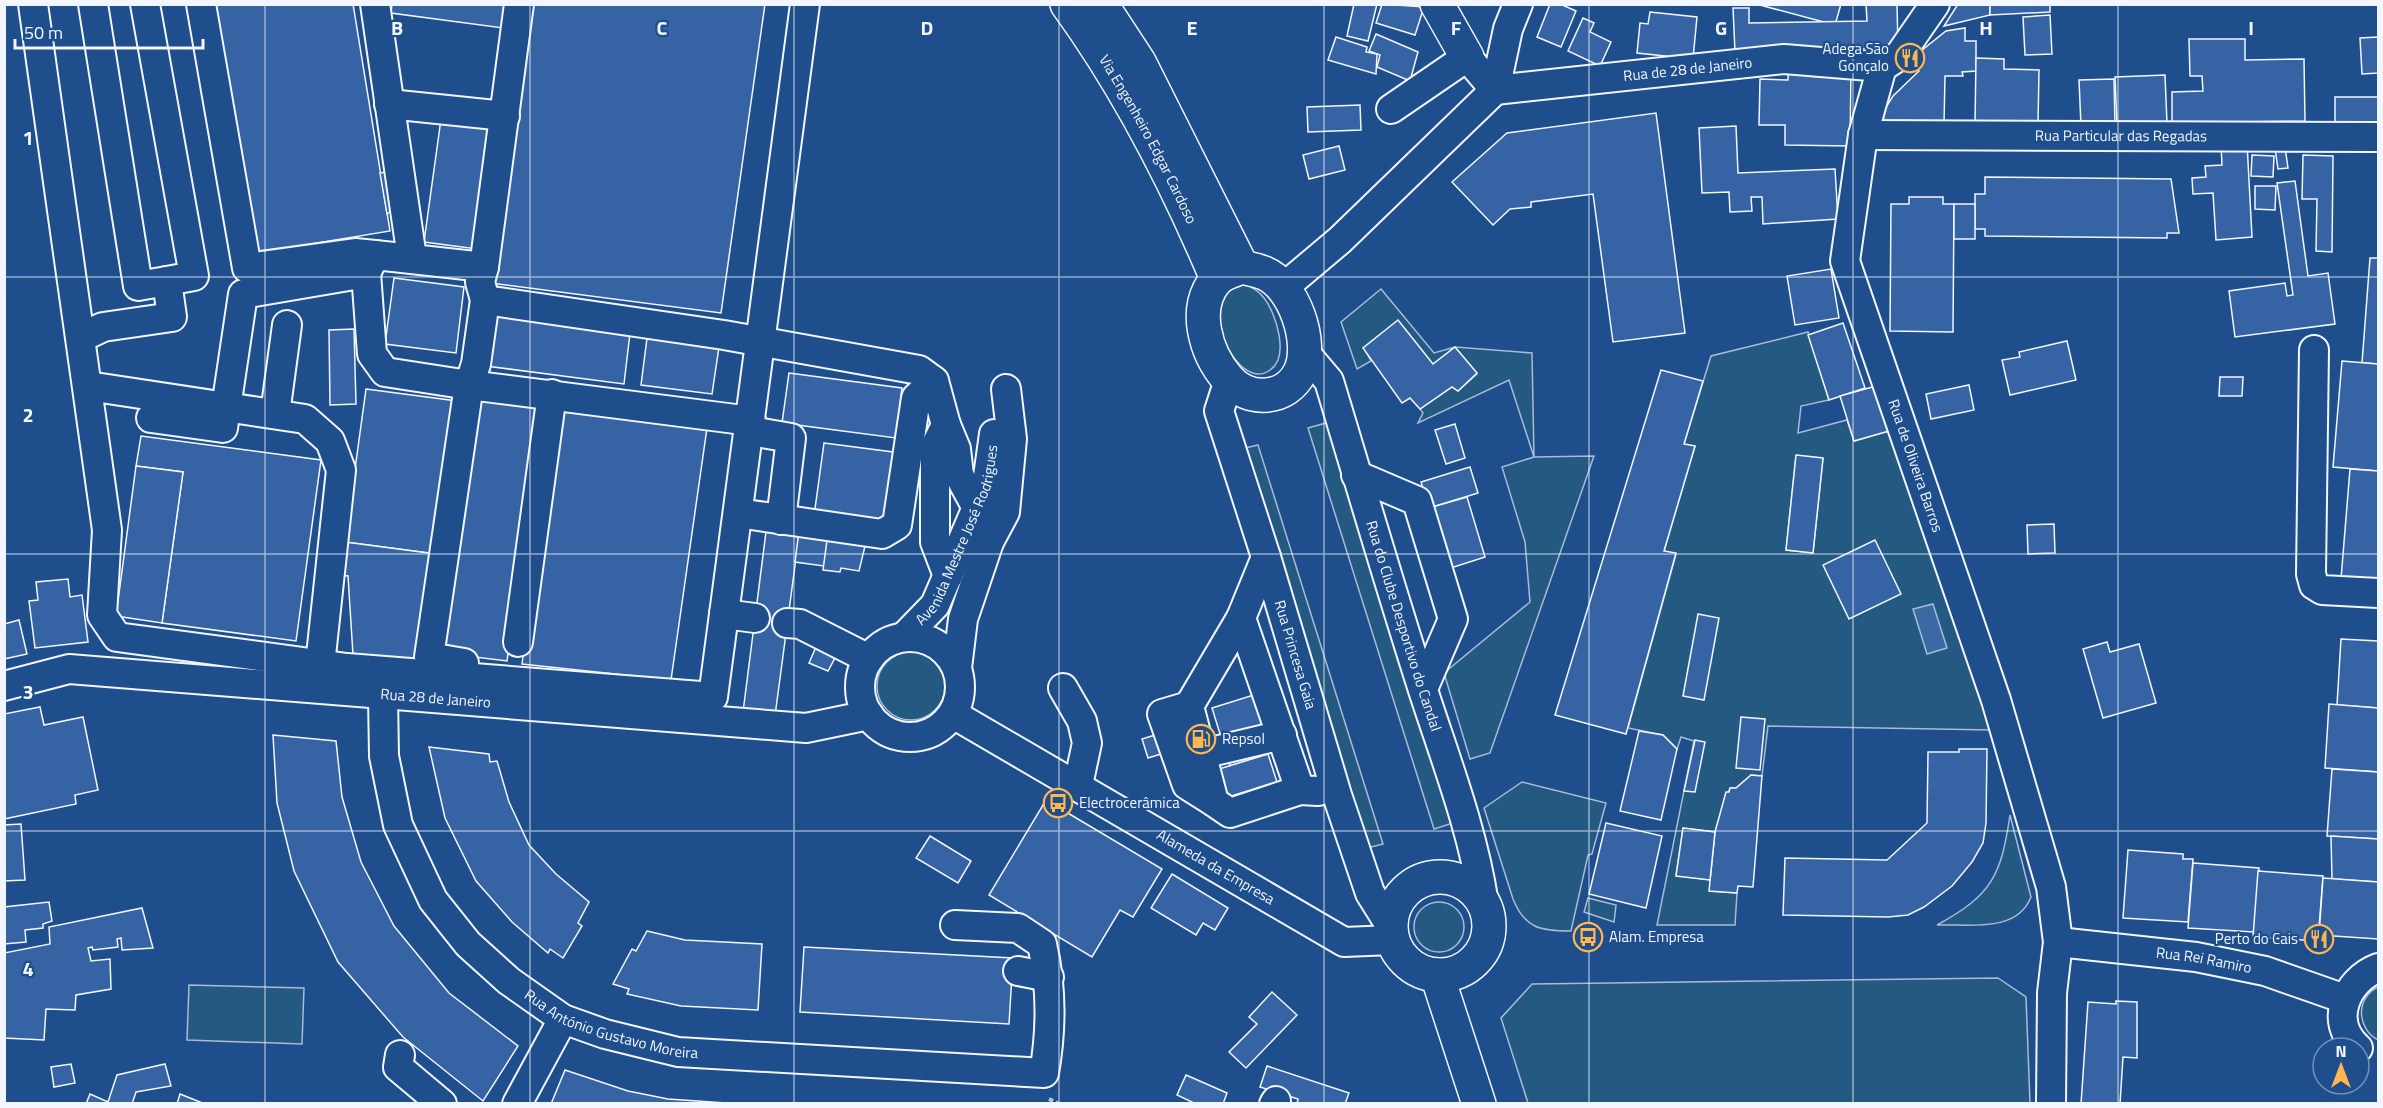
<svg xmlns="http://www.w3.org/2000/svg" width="2383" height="1108" font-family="'Titillium Web',sans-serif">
<rect width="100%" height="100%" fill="#1f4e8c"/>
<g fill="#245a82" stroke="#a8bbd7" stroke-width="1.5" fill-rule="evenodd">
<path d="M1241,283c10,3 17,7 23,15 12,15 26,59 6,72 -24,18 -51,-29 -52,-49 -1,-8 2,-19 3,-27z"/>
<path d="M1381,289l53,64 21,-6 77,6 2,104 60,-1 -104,297 -20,6 -26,-86 86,-71 -5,-60 -23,-75 32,-10 -25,-77 -91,43 5,-10 -3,-4 32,-22 6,4 19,-17 -22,-27 -22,17 -69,-16 7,13 -14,8 -16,-47z"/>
<path d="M1808,332l21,68 -28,6 -3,27 49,-13 7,21 35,-10 103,299 -224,-4 -6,50 -11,-1 -15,13h-6l-15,44 -32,-4 -7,47 34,5v11l27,2 -2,32h-78l37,-184 -13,-4 -4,12 -14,-14 -35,-7 48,-174 -12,-3 31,-105 -11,-2 27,-88zM1796,456l27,3 -10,94 -27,-3z"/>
<path d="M1326,423l127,400 -19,6 -126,-401z"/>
<path d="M1258,445l125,399 -16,4 -126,-399z"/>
<circle cx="911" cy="686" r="34"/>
<path d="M1522,782l84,21 -14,51 -4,1 -17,76c-30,0 -46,-2 -58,-32l-29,-91z"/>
<path d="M2010,815l21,82c-14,36 -61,27 -94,28 55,-30 64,-49 73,-110z"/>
<path d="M1588,898l28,7 -2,17 -30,-10z"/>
<circle cx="1439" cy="927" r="25"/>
<path d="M1998,978l28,19 4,106h-502l-27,-85 31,-34z"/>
<path d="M189,985l115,3 -2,56 -115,-4z"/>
<path d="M2378,987v53c-21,-11 -23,-42 0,-53z"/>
</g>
<path fill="#3b69a3" stroke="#a8bbd7" stroke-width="1.5" d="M1933,604l14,44 -20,6 -14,-45z"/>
<g fill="#3563a3" stroke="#f2f6ff" stroke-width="1.5">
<path d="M216,4h137l37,227 -133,22z"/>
<path d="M392,4h114l-3,24 -112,-15z"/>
<path d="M526,4h239l-44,309 -231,-30z"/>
<path d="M1354,4h23l-9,37 -21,-5z"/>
<path d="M1382,4l42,3 -9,28 -39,-12z"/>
<path d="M1550,4h10l16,7 -15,36 -24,-10z"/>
<path d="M1756,4h85l-6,21z"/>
<path d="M1866,4h31l1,44 -163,4 -2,-44h16v15l118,-2z"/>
<path d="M1958,4h32v11l-46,11z"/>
<path d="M1990,4h60v8l-60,3z"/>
<path d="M1650,12l47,5 -4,42 -56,-6 3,-30 8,1z"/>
<path d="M2050,15l2,39 -27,1 -2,-38z"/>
<path d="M1583,18l11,5 -4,9 21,10 -11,24 -32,-15z"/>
<path d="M1965,28v13h11v30l-14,1 1,4h-18l-1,49 -60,-1 -1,-12 10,-16 26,-25 -8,-12 35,-28z"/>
<path d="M1376,34l42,18 -8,29 -33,-14 3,-12 -11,-4z"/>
<path d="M1336,37l31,10 -1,5 11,2 -1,20 -48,-14z"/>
<path d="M2378,37v36l-16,1 -2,-36z"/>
<path d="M2189,39h56v21l59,-1 1,62 -133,2v-31l31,-1 -1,-15h-12z"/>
<path d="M1976,58l28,1v10l35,1 -1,55 -63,-1z"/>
<path d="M1788,66l63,1 -1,79 -65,-1v-20h-26l1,-46 28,1z"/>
<path d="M2165,75l2,48 -50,2 -2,-48z"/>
<path d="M2114,79l1,46 -34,1 -2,-46z"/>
<path d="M2335,97h43v29l-43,1z"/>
<path d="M1360,105l1,25 -53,2 -1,-25z"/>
<path d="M1656,113l29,220 -72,9 -20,-148 -62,8v5l-21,2 -17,16 -41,-43 55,-49z"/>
<path d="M441,119l54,7 -18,123 -53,-7z"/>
<path d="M1736,126l2,47 97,-4 3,50 -75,5 -1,-27h-11l1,14 -22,1 -1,-20 -27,1 -3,-65z"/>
<path d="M2247,143l5,94 -36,3 -3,-47 -20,1 -1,-16 14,-1 -1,-11 17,-1 -1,-20z"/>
<path d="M1339,146l6,24 -36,9 -6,-24z"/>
<path d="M2285,147l3,21 -10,1 -3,-21z"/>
<path d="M2252,155l22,1 -1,21 -22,-1z"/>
<path d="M2303,155l30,1 -1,96 -16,-1 1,-52h-15z"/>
<path d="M390,171l6,36 -9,7 -7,-41z"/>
<path d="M1985,177l186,2 8,54h-12v5l-182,-2v-7h-10v-35h10z"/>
<path d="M2295,181l13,95 20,-3 7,51 -100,13 -6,-46 56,-8 2,13 6,-1 -16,-112z"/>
<path d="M2255,186h21l-1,24 -20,-1z"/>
<path d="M1909,197h34v7h11l-1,128 -63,-1 1,-127h18z"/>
<rect x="1954" y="204" width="21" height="35"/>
<path d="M2370,258h8v106l-16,-1z"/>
<path d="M1831,269l8,49 -44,7 -8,-49z"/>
<path d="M394,278l70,9 -8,66 -71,-9z"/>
<path d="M493,316l137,17 -6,51 -138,-18z"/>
<path d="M1398,320l35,44 22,-17 22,26 -19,18 -6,-4 -32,22 -10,-11 -8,5 -39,-55z"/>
<path d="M1843,323l22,65 -36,12 -21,-65z"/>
<path d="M354,329l2,75 -26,1 -1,-75z"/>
<path d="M647,338l72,9 -7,47 -71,-9z"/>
<path d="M2067,341l9,39 -66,15 -8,-35 18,-3 -1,-5z"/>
<path d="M2342,361l36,3v107l-45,-4z"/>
<path d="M1661,370l42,11 -19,63 11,2 -31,105 12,2 -50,181 -71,-19z"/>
<path d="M789,373l113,15 -6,50 -114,-15z"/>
<path d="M2220,377h23l-1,19h-23z"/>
<path d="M1969,385l5,25 -43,9 -5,-25z"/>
<path d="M1876,386l13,45 -35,10 -14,-45z"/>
<path d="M366,389l91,12 -21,153 -91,-12z"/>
<path d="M475,396l67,9 -35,256 -56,-7 -10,-12z"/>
<path d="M557,408l150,20 -36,252 -149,-16z"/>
<path d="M1455,424l10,34 -19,6 -11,-34z"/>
<path d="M141,436l180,24 -25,181 -134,-18 21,-151 -47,-6z"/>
<path d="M824,443l69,9 -10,73 -69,-9z"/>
<path d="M1796,455l27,3 -10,95 -27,-3z"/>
<path d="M136,466l47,6 -21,151 -46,-7z"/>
<path d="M1470,467l8,26 -49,15 -8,-26z"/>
<path d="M2350,469l28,2v111l-37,-3z"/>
<path d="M1467,497l18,60 -59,19 3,-68z"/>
<path d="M767,524l33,4 -25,188 -32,-4z"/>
<path d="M2054,524l1,29 -27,1 -1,-29z"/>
<path d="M799,531l29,4 -4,31 -29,-4z"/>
<path d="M828,533l39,5 -8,33 -18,-3 -1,4 -17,-2z"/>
<path d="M1875,540l26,54 -52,25 -26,-54z"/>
<path d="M345,542l91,12 -15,111 -68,-10 -5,-79 -7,-1z"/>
<path d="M68,579l2,18 12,-2 6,47 -53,6 -6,-47 9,-1 -2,-18z"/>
<path d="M1698,614l21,4 -15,82 -21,-4z"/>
<path d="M19,620l8,34 -23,5v-35z"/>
<path d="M2341,639l37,2v67l-41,-3z"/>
<path d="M2107,642l3,10 29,-8 17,59 -53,15 -20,-69z"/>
<path d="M816,647l20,9 -8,15 -19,-8z"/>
<path d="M1273,689l9,31 -22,6 8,28 -38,12 -18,-58z"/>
<path d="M2329,704l49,4v64l-53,-4z"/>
<path d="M40,707l4,18 39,-8 15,73 -23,5 1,9 -72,15v-105z"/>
<path d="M1741,717l24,2 -5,51 -24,-2z"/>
<path d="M1178,728l6,19 -36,11 -6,-19z"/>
<path d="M1639,731l24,4 14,14 -16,71 -41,-9z"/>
<path d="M273,735l63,6 6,56 19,65 33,64 55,67 69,53 -35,55 -80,-64 -65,-75 -44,-91 -17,-68z"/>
<path d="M1695,740l10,2 -10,50 -11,-1z"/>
<path d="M429,747l60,7 1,8 7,-1 12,41 20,43 27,29 33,28 -11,21 4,3 -19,32 -13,-9 -2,4 -36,-31 -36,-41 -31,-63z"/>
<path d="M1959,749h28l-1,74 -3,20 -11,19 -20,24 -28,21 -16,8 -20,2 -105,-2 2,-57 102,2 40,-37 1,-71h31z"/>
<path d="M1268,754l9,28 -52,16 -9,-28z"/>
<path d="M2332,769l46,3v67l-51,-3z"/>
<path d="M1751,775l11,1 -9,111 -15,-1 -1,7 -28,-2 6,-59 11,-40h3l1,-4h6z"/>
<path d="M1046,800l116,69 -29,48 -13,-7 -28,47 -103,-62z"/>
<path d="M1606,823l56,13 -16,72 -57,-14z"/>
<path d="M21,824l4,56 -21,1v-56z"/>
<path d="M1683,828l32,4 -5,48 -34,-4z"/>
<path d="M930,836l41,25 -13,22 -42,-25z"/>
<path d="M2331,836l47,3v43l-46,-3z"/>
<path d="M2128,850l55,4v5h10l-5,63 -65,-4z"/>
<path d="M2193,863l66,5 -5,64 -66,-4z"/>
<path d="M2258,871l65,5 -5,65 -65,-4z"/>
<path d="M1172,874l56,34 -13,22 -12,-7 -7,12 -45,-27z"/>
<path d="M2323,878l55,4v57l-59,-4z"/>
<path d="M49,902l3,19 -9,3v4l-18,2 1,12 -22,2v-37z"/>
<path d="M142,908l11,40 -31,2 -1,-12 -4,1 1,8 -25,3 -1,-3 -4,1 3,13 19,-2 1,30 -35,6 -1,15 -29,-1 -2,31 -40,-2v-85l46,-9 -1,-17z"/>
<path d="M647,931l38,9 77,4 -4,66 -77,-4 -54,-12 2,-5 -16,-5 19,-35 4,2z"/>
<path d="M804,947l209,11 -4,66 -209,-12z"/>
<path d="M1272,992l25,23 -51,53 -17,-16 28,-28 -8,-7z"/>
<path d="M2116,1001l21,1v56l-14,-1 -3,47h-39l7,-102 28,2z"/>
<path d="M71,1064l4,19 -21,4 -3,-20z"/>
<path d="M165,1064l6,22 -35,6 -4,12h-46l4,-10 18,8 9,-27z"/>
<path d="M1267,1066l82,27 -4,11h-48l1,-5 -38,-12z"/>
<path d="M565,1070l63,21 40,8 73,5h-190z"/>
<path d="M1186,1075l41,18 -4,11h-27l-19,-9z"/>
<path d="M180,1094l25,10h-28z"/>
</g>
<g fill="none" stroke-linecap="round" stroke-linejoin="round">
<g stroke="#f2f6ff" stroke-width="32">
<g id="minor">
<path d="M33,4l74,526 -5,85 15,22 230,31 366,29 92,-693"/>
<path d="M93,4l45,282 29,-5"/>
<path d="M201,4l46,264 108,-15 20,2"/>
<path d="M375,4l37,254"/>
<path id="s1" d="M1935,4l-36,52 -17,11 -19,68 -18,126 151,439 55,187 7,55 -6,51 -1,111"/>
<path d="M1495,90l13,-61 10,-25"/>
<path d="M389,104l116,12"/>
<path d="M1391,109l76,-52 28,33"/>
<path id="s2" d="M1863,135l515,2"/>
<path d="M484,267l35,-263"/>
<path d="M366,273l6,81 13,18 84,13 282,36"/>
<path id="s3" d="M1283,288l57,-48 155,-150 289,-31 98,8"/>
<path d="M82,337l21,-10 69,-10 -5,-36 27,-5 -49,-272"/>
<path d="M2314,350l-3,224 3,11 8,5 56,3"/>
<path id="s4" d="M1307,355l22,26c31,103 61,206 94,309 23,71 50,140 61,214"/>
<path id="s5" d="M1229,380l-10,31 47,146 71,238 33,98 20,32"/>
<path d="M88,386l217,33 25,22 11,29 -21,195"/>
<path d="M275,414l12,-89"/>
<path d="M151,418l72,10 20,-134 123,-21 9,-18 109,12 -4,15 5,18 239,35 195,35 15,11 12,44"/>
<path d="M750,431l41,7 -10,82"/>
<path d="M1356,475l61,26 36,118 -30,70"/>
<path d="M738,513l144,21 15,-9 19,-127 18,-17"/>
<path d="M1266,557l-25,61 59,172 18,1"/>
<path d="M948,576l-13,-34v-95l11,-22 10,24 3,26 18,33 12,34"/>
<path d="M724,614l31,4"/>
<path d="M1241,618l-52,88 25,96 16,11 70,-23"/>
<path d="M787,623l13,1 69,35"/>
<circle cx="910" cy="687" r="50"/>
<path id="s6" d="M904,637l31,-32 52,-121 7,-50"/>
<path d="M518,642l34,-248"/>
<path d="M464,663l-35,-6 40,-272 7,-21 9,-64"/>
<path d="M957,668l6,-49 26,-77 16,-30 7,-73 -6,-50"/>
<path id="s7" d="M4,686l65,-17 737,59 63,-13"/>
<path d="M1063,688l19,33 5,22 -9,42"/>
<path id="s8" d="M383,696l1,60 14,69 35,75 35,44 41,37 54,38 42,15 73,18 366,21c8,-45 8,-85 -2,-129l-24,-16 -63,-3"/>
<path d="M1189,706l-27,8 25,71 27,17"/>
<path id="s9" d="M953,714l391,228 48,-2"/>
<path d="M1202,754l80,-19"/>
<path id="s10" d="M2058,942l138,15 69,14 80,28"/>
<path d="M1018,971l31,6"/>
<path d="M2358,1048c-30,-26 -12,-68 20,-80"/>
<path d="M400,1055l-2,12 44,37"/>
<path d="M517,1104l46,-85"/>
<path d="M1274,1104l2,-3"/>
</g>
</g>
<g stroke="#f2f6ff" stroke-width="36">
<g id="major">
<path id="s11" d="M1067,4c61,84 110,180 150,275"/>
<path d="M1101,4l38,58 103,205"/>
<path d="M1437,4l30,53"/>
<path d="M1242,267c7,2 15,3 22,6 30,12 50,70 36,99 -13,28 -51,31 -72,7 -22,-25 -37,-72 -11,-100 6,-6 17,-9 25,-12z"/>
<circle cx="1440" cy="926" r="49"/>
<path d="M1437,975l42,129"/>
</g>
</g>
<path stroke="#b3c4dc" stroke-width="4" stroke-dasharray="4.5 3" stroke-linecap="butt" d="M1049,1099l10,5"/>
<use href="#minor" stroke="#1f4e8c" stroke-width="28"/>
<use href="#major" stroke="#1f4e8c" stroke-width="33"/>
</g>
<path fill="none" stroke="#f2f6ff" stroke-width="1.5" stroke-opacity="0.55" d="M265,4v1100M530,4v1100M794,4v1100M1059,4v1100M1324,4v1100M1589,4v1100M1853,4v1100M2118,4v1100M4,277h2374M4,554h2374M4,831h2374"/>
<defs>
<g id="restaurant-ring" transform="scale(1.5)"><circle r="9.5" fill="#1f4e8c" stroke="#ffb74d" stroke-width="1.5"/><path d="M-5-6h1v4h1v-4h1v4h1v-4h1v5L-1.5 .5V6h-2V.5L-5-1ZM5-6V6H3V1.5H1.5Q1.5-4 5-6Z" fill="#ffb74d"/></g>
<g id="fuel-ring" transform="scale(1.5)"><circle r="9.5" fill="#1f4e8c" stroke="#ffb74d" stroke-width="1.5"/><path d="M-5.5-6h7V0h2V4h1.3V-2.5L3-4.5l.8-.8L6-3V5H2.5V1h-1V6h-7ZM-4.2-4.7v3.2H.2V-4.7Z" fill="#ffb74d"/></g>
<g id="bus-ring" transform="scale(1.5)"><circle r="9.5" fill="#1f4e8c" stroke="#ffb74d" stroke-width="1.5"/><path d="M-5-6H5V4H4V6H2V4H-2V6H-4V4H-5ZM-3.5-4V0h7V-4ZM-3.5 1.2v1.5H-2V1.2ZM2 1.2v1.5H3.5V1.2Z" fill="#ffb74d"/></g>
</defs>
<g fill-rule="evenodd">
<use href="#restaurant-ring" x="1910" y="58"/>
<use href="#fuel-ring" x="1201" y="739"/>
<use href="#bus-ring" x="1058" y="803"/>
<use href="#bus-ring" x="1588" y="937"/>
<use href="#restaurant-ring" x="2319" y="939"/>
</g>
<g text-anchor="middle" stroke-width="4.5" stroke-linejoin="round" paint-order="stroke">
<g font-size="15" fill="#f2f6ff" stroke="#1f4e8c" text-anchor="start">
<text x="1889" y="54" text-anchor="end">Adega São<tspan x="1889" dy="17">Gonçalo</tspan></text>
<text x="1222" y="744">Repsol</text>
<text x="1079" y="808">Electrocerâmica</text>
<text x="1609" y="942">Alam. Empresa</text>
<text x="2298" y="944" text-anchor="end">Perto do Cais</text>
</g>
<g font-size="15" fill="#f2f6ff" stroke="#1f4e8c">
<text dy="5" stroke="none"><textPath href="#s3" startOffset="484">Rua de 28 de Janeiro</textPath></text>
<text dy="5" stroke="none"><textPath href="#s2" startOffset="258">Rua Particular das Regadas</textPath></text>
<text dy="5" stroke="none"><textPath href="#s11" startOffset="158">Via Engenheiro Edgar Cardoso</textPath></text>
<text dy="5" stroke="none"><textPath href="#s1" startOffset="498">Rua de Oliveira Barros</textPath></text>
<text dy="5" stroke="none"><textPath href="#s6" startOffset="118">Avenida Mestre José Rodrigues</textPath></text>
<text dy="5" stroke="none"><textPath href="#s4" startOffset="290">Rua do Clube Desportivo do Candal</textPath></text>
<text dy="5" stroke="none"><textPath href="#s5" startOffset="288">Rua Princesa Gaia</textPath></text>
<text dy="5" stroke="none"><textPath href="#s7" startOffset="435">Rua 28 de Janeiro</textPath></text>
<text dy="5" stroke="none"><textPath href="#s9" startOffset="304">Alameda da Empresa</textPath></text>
<text dy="5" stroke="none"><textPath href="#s10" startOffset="147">Rua Rei Ramiro</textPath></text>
<text dy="5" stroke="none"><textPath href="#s8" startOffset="438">Rua António Gustavo Moreira</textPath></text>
</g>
</g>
<g font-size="20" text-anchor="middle" font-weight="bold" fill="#f2f6ff" stroke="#1f4e8c" stroke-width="4.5" stroke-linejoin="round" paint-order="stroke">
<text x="397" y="35">B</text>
<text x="662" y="35">C</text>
<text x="927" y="35">D</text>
<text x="1192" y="35">E</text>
<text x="1456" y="35">F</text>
<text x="1721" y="35">G</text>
<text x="1986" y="35">H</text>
<text x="2251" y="35">I</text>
<text x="28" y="145">1</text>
<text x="28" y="422">2</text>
<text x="28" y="699">3</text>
<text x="28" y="976">4</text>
</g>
<rect width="2383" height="1108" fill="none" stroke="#f2f6ff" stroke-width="12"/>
<g transform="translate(2341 1066)"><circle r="28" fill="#1f4e8c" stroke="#7391ba" stroke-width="1.5"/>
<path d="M0-4.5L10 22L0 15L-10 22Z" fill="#ffb74d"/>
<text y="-9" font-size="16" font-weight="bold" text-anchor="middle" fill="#f2f6ff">N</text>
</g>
<path d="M15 39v9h188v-9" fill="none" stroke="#f2f6ff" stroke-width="3"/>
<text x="24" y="39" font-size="18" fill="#f2f6ff" stroke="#1f4e8c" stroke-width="4.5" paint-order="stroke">50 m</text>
</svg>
